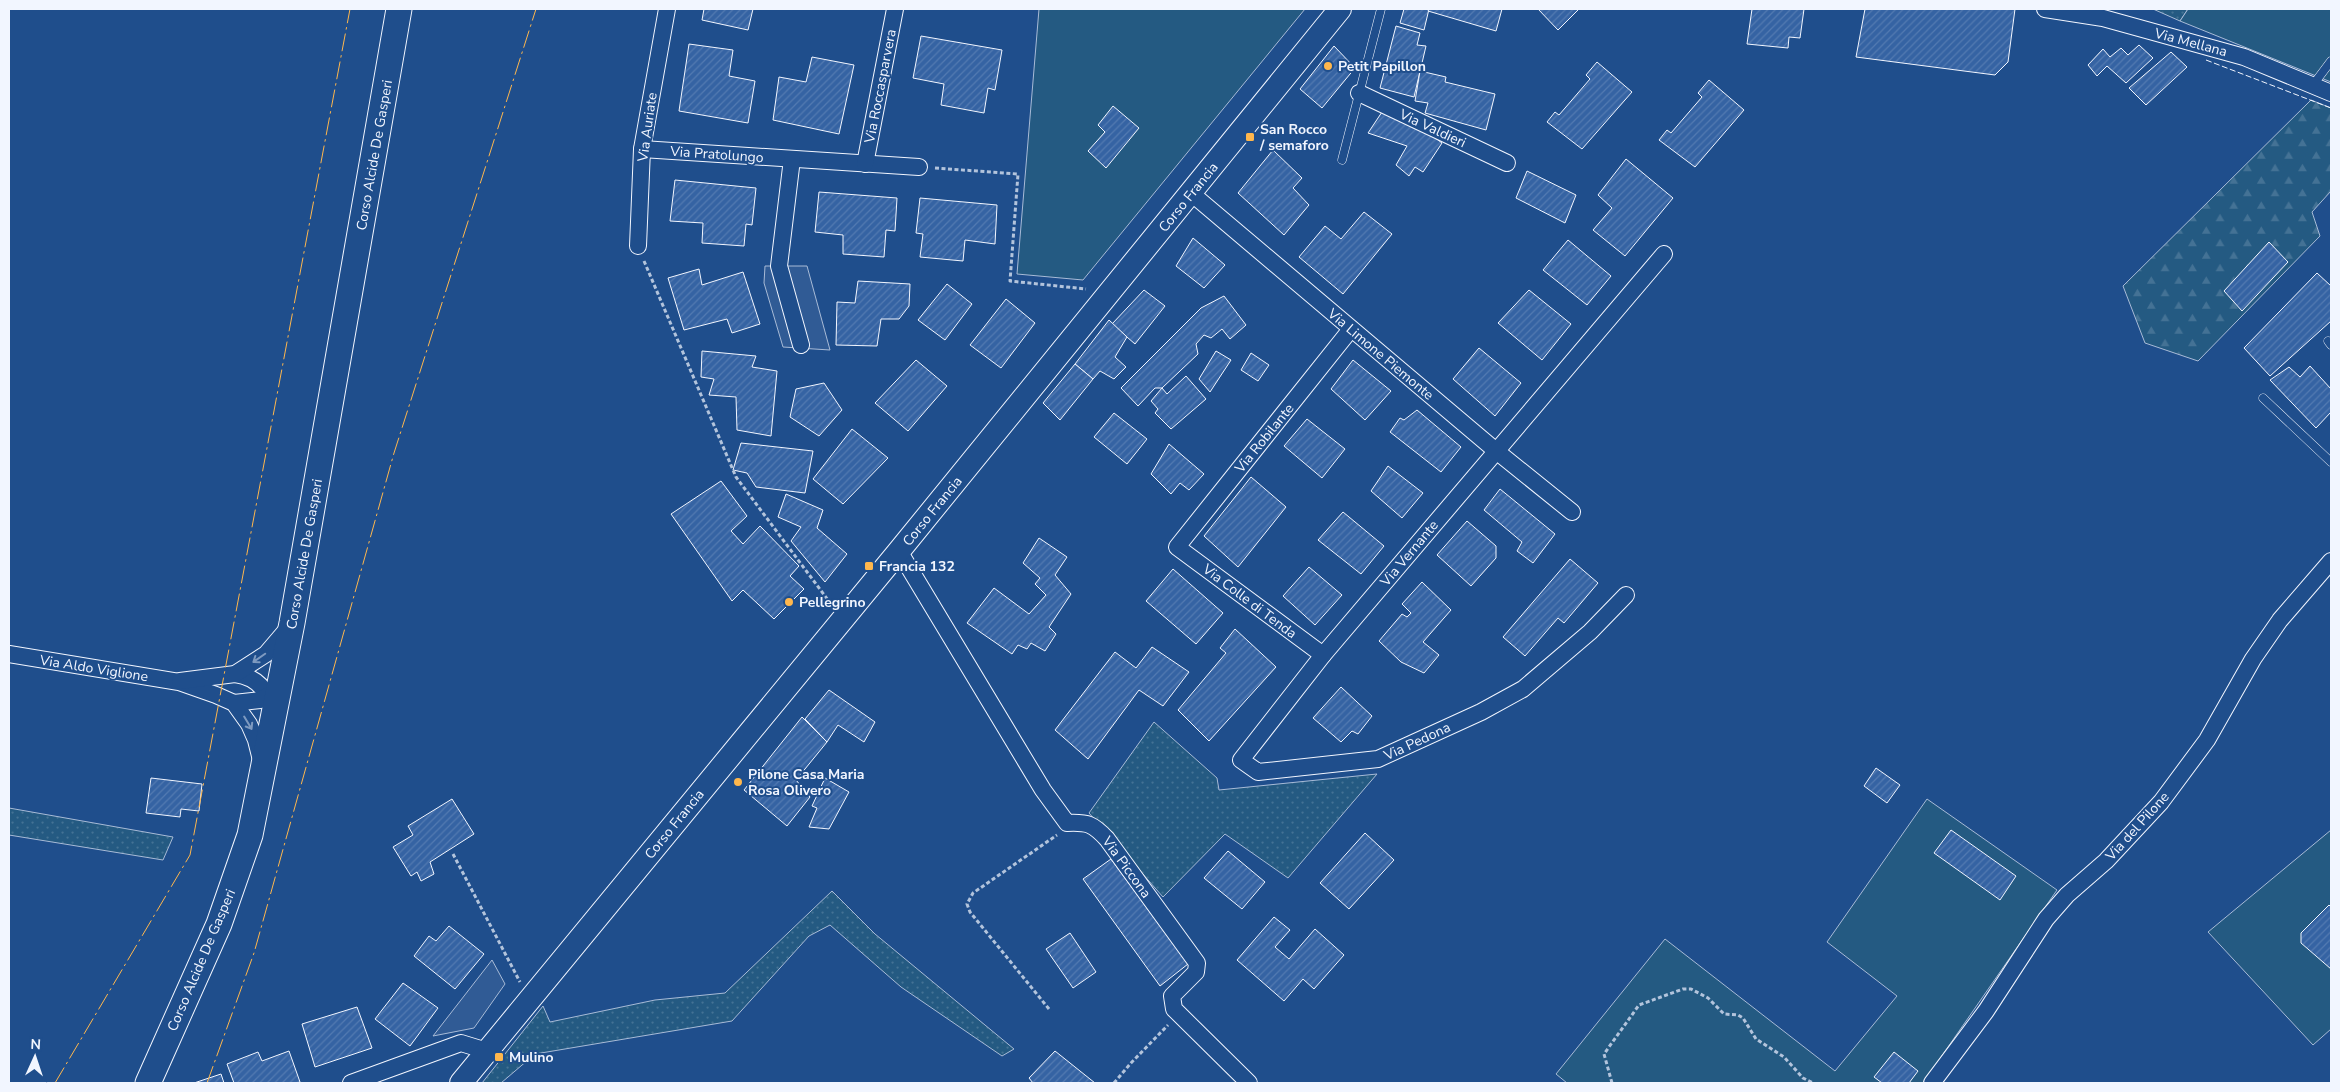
<svg xmlns="http://www.w3.org/2000/svg" width="2340" height="1092" font-family="'Nunito Sans',sans-serif">
<defs>
<pattern id="grass-dots" width="8" height="8" patternUnits="userSpaceOnUse" patternTransform="scale(1.25)"><rect width="8" height="8" fill="#245a82"/><path d="M2 2h.1M6 6h.1" fill="none" stroke="#447295" stroke-width="1.8" stroke-linecap="round"/></pattern>
<pattern id="forest-firs" width="22" height="20" patternUnits="userSpaceOnUse" patternTransform="scale(1.25)"><rect width="22" height="20" fill="#245a82"/><path d="M5 1l3.5 6h-7zM16 11l3.5 6h-7z" fill="#447295"/></pattern>
<pattern id="building-hatch" width="6" height="6" patternUnits="userSpaceOnUse" patternTransform="scale(1.25)"><rect width="6" height="6" fill="#3563a3"/><path d="M-1 1l2-2M0 6l6-6M5 7l2-2" fill="none" stroke="#537ab1"/></pattern>
</defs>
<rect width="100%" height="100%" fill="#1f4e8c"/>
<g fill="url(#grass-dots)" stroke="#a8bbd7">
<path d="M2153,9h35l-8,12z"/>
<path d="M1154,722l63,56 2,12 158,-16 -89,104 -63,-44 -62,63 -74,-84z"/>
<path d="M9,808l164,29 -10,23 -154,-25z"/>
<path d="M832,891l43,43 139,115 -12,7 -101,-69 -71,-62 -21,11 -77,85 -197,33 -34,29h-19l61,-77 7,16 105,-22 70,-7z"/>
</g>
<path fill="url(#forest-firs)" stroke="#a8bbd7" d="M2311,100l20,8v83l-19,21 8,24 -122,125 -53,-18 -22,-57z"/>
<g fill="#245a82" stroke="#a8bbd7">
<path d="M1039,9h266l-222,271 -66,-6z"/>
<path d="M2188,9h143v73l-151,-61z"/>
<path d="M1927,799l130,91 -134,193h-356l-11,-9 109,-135 170,132 62,-75 -70,-54z"/>
<path d="M2331,830v199l-18,16 -105,-113z"/>
</g>
<g fill="#305b95" stroke="#a8bbd7">
<path d="M765,266h42l23,84 -47,-3 -19,-64z"/>
<path d="M492,960l13,24 -31,44 -41,8z"/>
</g>
<g fill="url(#building-hatch)" stroke="#f2f6ff">
<path d="M704,9h49l-5,21 -46,-10z"/>
<path d="M1404,9h25l-5,21 -24,-7z"/>
<path d="M1429,9h73l-6,22 -68,-20z"/>
<path d="M1538,9h41l-21,21z"/>
<path d="M1752,9h52l-4,29 -11,-1 -1,11 -41,-4z"/>
<path d="M1865,9h150l-7,53 -13,13 -139,-18z"/>
<path d="M1396,26l24,7 -3,12 9,1 -12,51 -34,-9z"/>
<path d="M921,36l81,14 -7,40 -7,-2 -4,25 -43,-8 3,-21 -31,-6z"/>
<path d="M689,44l44,6 -4,26 26,5 -7,42 -69,-12z"/>
<path d="M2139,45l14,13 -27,25 -19,-17 -10,10 -9,-11 15,-16 7,8 11,-9 7,7z"/>
<path d="M1334,46l21,22 -33,40 -22,-19z"/>
<path d="M2171,52l16,15 -41,38 -17,-17z"/>
<path d="M812,57l42,8 -15,69 -66,-14 6,-43 27,5z"/>
<path d="M1597,62l35,30 -50,57 -35,-27 8,-10 4,3 31,-36 -4,-4z"/>
<path d="M1420,71l26,6 -1,5 50,12 -9,36 -61,-17 3,-10 -13,-2z"/>
<path d="M1709,80l35,30 -49,57 -36,-27 8,-10 4,3 31,-36 -4,-4z"/>
<path d="M1113,106l26,22 -33,40 -18,-17 17,-19 -7,-7z"/>
<path d="M1382,112l33,11 27,20 -19,29 -8,-5 -6,9 -13,-11 11,-19 -39,-13z"/>
<path d="M1273,150l29,28 -9,10 16,17 -25,30 -46,-42z"/>
<path d="M1626,159l47,39 -48,58 -32,-26 19,-22 -14,-13z"/>
<path d="M1527,171l49,24 -11,28 -49,-25z"/>
<path d="M675,180l81,8 -4,37 -6,-1 -2,22 -42,-3 1,-20 -33,-2z"/>
<path d="M819,192l78,6 -2,33 -9,-1 -2,27 -41,-3v-19l-28,-3z"/>
<path d="M920,198l77,7 -2,39 -30,-4 -2,21 -43,-4 3,-23 -7,-1z"/>
<path d="M1364,212l28,22 -49,60 -44,-37 26,-31 16,13z"/>
<path d="M1193,238l32,27 -21,23 -28,-22z"/>
<path d="M1568,240l43,36 -24,29 -44,-35z"/>
<path d="M2269,242l19,20 -46,49 -18,-20z"/>
<path d="M699,269l3,16 41,-13 17,52 -28,9 -5,-14 -43,11 -16,-52z"/>
<path d="M2317,273l14,13v35l-61,55 -26,-28z"/>
<path d="M858,281l52,3 -1,22 -10,13h-18l-4,27 -41,-1 1,-43 18,1z"/>
<path d="M947,284l25,20 -27,36 -27,-20z"/>
<path d="M1144,290l21,16 -30,38 -23,-20z"/>
<path d="M1529,290l42,34 -29,36 -44,-37z"/>
<path d="M1224,296l22,29 -16,14 -8,-10 -11,9 -7,-3 -8,9 2,10 -36,34h-7l-17,18 -17,-18 80,-80z"/>
<path d="M1006,299l29,24 -34,45 -31,-23z"/>
<path d="M1109,320l18,17 -12,20 11,10 -12,12 -14,-8 -7,8 -18,-15z"/>
<path d="M1479,348l42,35 -26,33 -42,-37z"/>
<path d="M702,351l54,5 -4,11 25,4 -6,65 -34,-6 -1,-33 -27,-2 5,-16 -13,-2z"/>
<path d="M1216,351l15,9 -21,32 -11,-13z"/>
<path d="M1251,353l18,12 -11,16 -17,-11z"/>
<path d="M916,360l31,26 -39,45 -33,-28z"/>
<path d="M1353,360l38,31 -26,29 -34,-31z"/>
<path d="M1075,364l18,15 -33,41 -17,-17z"/>
<path d="M2310,366l21,23v23l-15,16 -46,-48 19,-13 11,10z"/>
<path d="M1186,376l20,23 -35,30 -16,-16 3,-4 -7,-8 11,-13 5,6z"/>
<path d="M824,383l18,27 -23,26 -29,-19 6,-28z"/>
<path d="M1417,410l44,37 -20,25 -51,-40 10,-14 4,2z"/>
<path d="M1114,413l33,26 -20,25 -33,-27z"/>
<path d="M1307,419l38,30 -23,29 -38,-32z"/>
<path d="M852,429l36,29 -45,46 -30,-25z"/>
<path d="M741,443l72,8 -8,42 -49,-6 -9,-14 -14,-3z"/>
<path d="M1169,444l35,30 -15,16 -9,-7 -9,11 -20,-20z"/>
<path d="M1388,466l35,27 -21,25 -31,-27z"/>
<path d="M1251,477l35,30 -48,60 -34,-31z"/>
<path d="M721,481l26,35 -16,15 12,13 17,-18 39,40 -9,10 14,13 -30,30 -31,-29 -11,11 -61,-87z"/>
<path d="M1500,489l55,45 -22,29 -16,-12 5,-9 -38,-32z"/>
<path d="M786,494l37,16 -6,18 30,26 -22,28 -34,-41 10,-14 -23,-10z"/>
<path d="M1343,512l41,34 -23,28 -43,-34z"/>
<path d="M1467,521l29,25v12l-25,28 -34,-31z"/>
<path d="M1039,538l28,19 -12,18 16,19 -22,33 7,7 -11,17 -14,-8 -4,6 -9,-4 -6,9 -45,-31 27,-35 35,26 17,-19 -11,-11 5,-6 -17,-15z"/>
<path d="M1570,559l28,24 -34,40 -6,-5 -33,38 -22,-19z"/>
<path d="M1309,567l33,28 -27,30 -32,-29z"/>
<path d="M1173,569l50,44 -27,31 -50,-43z"/>
<path d="M1422,582l29,28 -28,32 16,13 -15,18 -23,-11 -22,-21 23,-27 5,3 4,-4 -9,-9z"/>
<path d="M1235,629l41,38 -67,74 -31,-31 48,-57 -6,-5z"/>
<path d="M1152,647l37,25 -26,34 -24,-16 -51,69 -33,-29 60,-78 21,16z"/>
<path d="M1341,687l31,29 -14,18 -6,-3 -11,11 -28,-24z"/>
<path d="M829,690l46,32 -11,20 -26,-17 -11,17 -22,-23z"/>
<path d="M802,717l25,25 -31,38 14,17 -23,29 -43,-36z"/>
<path d="M1876,768l24,17 -13,18 -23,-17z"/>
<path d="M151,778l51,6 -3,27 -18,-2 -1,8 -34,-4z"/>
<path d="M825,778l24,14 -20,37 -20,-2 8,-19 -5,-2z"/>
<path d="M452,799l22,35 -44,28 4,12 -13,7 -4,-9 -6,4 -18,-29 20,-12 -5,-9z"/>
<path d="M1951,830l65,46 -16,24 -66,-47z"/>
<path d="M1365,833l29,27 -45,49 -29,-26z"/>
<path d="M1228,851l37,31 -23,27 -38,-31z"/>
<path d="M1111,859l77,105 -28,22 -77,-107z"/>
<path d="M2329,905l2,2v62l-30,-26v-10z"/>
<path d="M1274,917l16,13 -15,17 14,12 26,-30 29,26 -30,34 -11,-10 -19,22 -47,-41z"/>
<path d="M449,926l35,28 -29,35 -41,-33 15,-20 7,5z"/>
<path d="M1070,933l26,39 -23,16 -27,-39z"/>
<path d="M403,983l35,25 -28,38 -35,-27z"/>
<path d="M357,1007l15,41 -57,19 -13,-43z"/>
<path d="M289,1051l11,31 -3,1h-63l-7,-19 31,-12 4,9z"/>
<path d="M1055,1051l40,32h-62l-4,-5z"/>
<path d="M1894,1052l24,19 -9,12h-27l-8,-6z"/>
<path d="M221,1074l3,9h-30z"/>
</g>
<g fill="none" stroke-linecap="round" stroke-linejoin="round">
<g stroke="#f2f6ff" stroke-width="9">
<g id="lane">
<path d="M2313,85l18,-24"/>
<path d="M1342,160l39,-151"/>
<path d="M2328,341l3,4"/>
<path d="M2263,398l68,64"/>
</g>
</g>
<g stroke="#f2f6ff" stroke-width="18">
<g id="street">
<path d="M2045,9l58,9 141,39 87,36"/>
<path d="M1359,93l148,70"/>
<path d="M642,149l277,18"/>
<path d="M792,159l-13,107 22,79"/>
<path d="M865,164l30,-155"/>
<path d="M1191,193l304,257 77,62"/>
<path d="M638,246l4,-97 25,-140"/>
<path d="M899,551l144,239 24,33c21,-1 26,1 40,16l90,124 -1,9 -24,24 2,13 75,74"/>
<path d="M1626,595l-36,37 -67,57 -42,23 -103,47 -120,13 -17,-12 82,-105 341,-401"/>
<path d="M9,654l170,28 37,13 18,8 15,21 7,16 5,20"/>
<path d="M1323,655l-146,-108 174,-218"/>
<path d="M235,674c15,2 26,8 32,22"/>
<path d="M180,681l55,-7 31,-20 23,-27"/>
<path d="M234,703l26,-3 7,-4 9,4"/>
<path d="M351,1083l110,-40 26,8"/>
<path d="M1932,1083l54,-72 60,-92 21,-24 39,-34 55,-59 46,-62 46,-81 27,-39 51,-59"/>
</g>
</g>
<g stroke="#f2f6ff" stroke-width="24">
<path id="secondary" d="M461,1083l438,-532 441,-542"/>
</g>
<g stroke="#f2f6ff" stroke-width="27">
<path id="primary" d="M148,1083l71,-159 31,-89 42,-212 107,-614"/>
</g>
<g stroke="#b3c4dc" stroke-width="3" stroke-dasharray="4 2.5" stroke-linecap="butt">
<path d="M935,168l83,6 -8,107 76,8"/>
<path d="M644,261l92,216 95,127"/>
<path d="M453,854l67,128"/>
<path d="M1049,1009l-79,-97 -3,-8 6,-11 84,-58"/>
<path d="M1114,1083l17,-20 37,-38"/>
<path d="M1612,1083l-8,-29 35,-49 44,-16h8l17,9 16,16 14,1 5,3 13,21 28,18 19,21 10,5"/>
</g>
<use href="#lane" stroke="#1f4e8c" stroke-width="8"/>
<use href="#street" stroke="#1f4e8c" stroke-width="16"/>
<use href="#secondary" stroke="#1f4e8c" stroke-width="22"/>
<use href="#primary" stroke="#1f4e8c" stroke-width="25"/>
<path stroke="#f2f6ff" stroke-width="1" stroke-dasharray="6 2.5" stroke-linecap="butt" d="M2206,60l125,48"/>
<g stroke="#ffb74d" stroke-width="1" stroke-dasharray="18 4 2.5 4" stroke-linecap="butt">
<path d="M55,1083l135,-228 160,-846"/>
<path d="M207,1083l47,-130 140,-500 142,-444"/>
</g>
</g>
<defs><path id="oneway-shaft" d="M-6 0H5M1.5-3L5.5 0L1.5 3" fill="none" stroke-width="1.6" stroke-linecap="round" stroke-linejoin="round" transform="scale(1.25)"/></defs>
<g stroke="#7e9ac0">
<use href="#oneway-shaft" transform="translate(259 658) rotate(145)"/>
<use href="#oneway-shaft" transform="translate(248 723) rotate(59)"/>
</g>
<g fill="#ffb74d" stroke="#1f4e8c" stroke-width="2">
<circle cx="1328" cy="66" r="5"/>
<rect x="1245" y="132" width="10" height="10" rx="2.5"/>
<rect x="864" y="561" width="10" height="10" rx="2.5"/>
<circle cx="789" cy="602" r="5"/>
<circle cx="738" cy="782" r="5"/>
<rect x="494" y="1052" width="10" height="10" rx="2.5"/>
</g>
<g text-anchor="middle" stroke-width="4" stroke-linejoin="round" paint-order="stroke">
<g font-size="14" fill="#f2f6ff" stroke="#1f4e8c">
<text transform="translate(2191 42) rotate(15)" y="5">Via Mellana</text>
<text transform="translate(880 86) rotate(-79)" y="5">Via Roccasparvera</text>
<text transform="translate(647 127) rotate(-82)" y="5">Via Auriate</text>
<text transform="translate(1433 128) rotate(25)" y="5">Via Valdieri</text>
<text transform="translate(717 154) rotate(4)" y="5">Via Pratolungo</text>
<text transform="translate(374 155) rotate(-80)" y="5">Corso Alcide De Gasperi</text>
<text transform="translate(1188 197) rotate(-51)" y="5">Corso Francia</text>
<text transform="translate(1381 354) rotate(40)" y="5">Via Limone Piemonte</text>
<text transform="translate(1264 438) rotate(-51)" y="5">Via Robilante</text>
<text transform="translate(932 511) rotate(-51)" y="5">Corso Francia</text>
<text transform="translate(1409 553) rotate(-50)" y="5">Via Vernante</text>
<text transform="translate(304 554) rotate(-80)" y="5">Corso Alcide De Gasperi</text>
<text transform="translate(1250 601) rotate(37)" y="5">Via Colle di Tenda</text>
<text transform="translate(94 668) rotate(9)" y="5">Via Aldo Viglione</text>
<text transform="translate(1417 741) rotate(-25)" y="5">Via Pedona</text>
<text transform="translate(674 824) rotate(-51)" y="5">Corso Francia</text>
<text transform="translate(2137 826) rotate(-48)" y="5">Via del Pilone</text>
<text transform="translate(1127 867) rotate(54)" y="5">Via Piccona</text>
<text transform="translate(201 960) rotate(-67)" y="5">Corso Alcide De Gasperi</text>
</g>
<g font-size="14" font-weight="bold" fill="#f2f6ff" stroke="#1f4e8c" text-anchor="start">
<text x="1338" y="71">Petit Papillon</text>
<text x="1260" y="134">San Rocco<tspan x="1260" dy="16">/ semaforo</tspan></text>
<text x="879" y="571">Francia 132</text>
<text x="799" y="607">Pellegrino</text>
<text x="748" y="779">Pilone Casa Maria<tspan x="748" dy="16">Rosa Olivero</tspan></text>
<text x="509" y="1062">Mulino</text>
</g>
</g>
<rect width="2340" height="1092" fill="none" stroke="#f2f6ff" stroke-width="20"/>
<g transform="translate(35 1057) rotate(3)" stroke="#1f4e8c" stroke-width="4" paint-order="stroke">
<path d="M0-4L9 19L0 12L-9 19Z" fill="#f2f6ff"/>
<text y="-8" font-size="14" font-weight="bold" text-anchor="middle" fill="#f2f6ff">N</text>
</g>
</svg>
